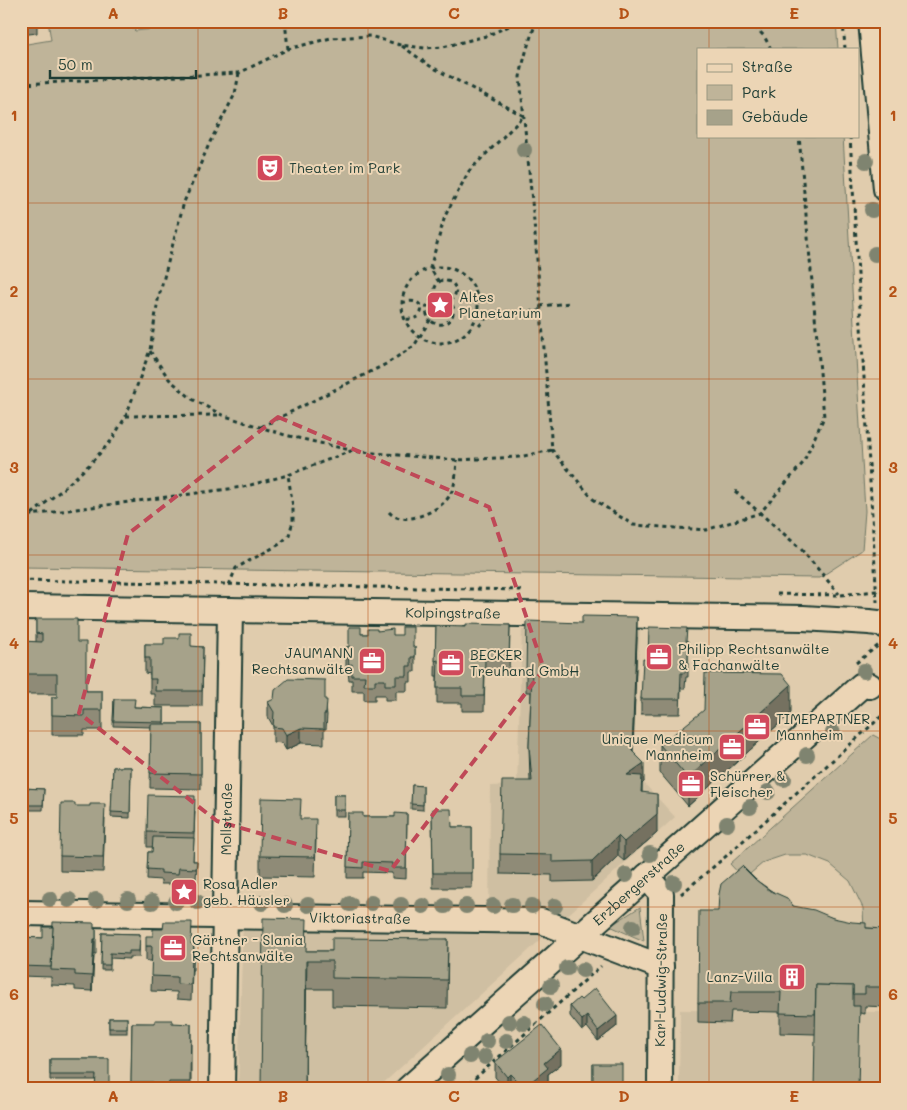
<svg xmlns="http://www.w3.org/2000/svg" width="907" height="1110" font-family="Mali,sans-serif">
<rect width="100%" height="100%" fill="#e0ccad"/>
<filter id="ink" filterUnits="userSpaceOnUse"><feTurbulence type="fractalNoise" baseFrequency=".02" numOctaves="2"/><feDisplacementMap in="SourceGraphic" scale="10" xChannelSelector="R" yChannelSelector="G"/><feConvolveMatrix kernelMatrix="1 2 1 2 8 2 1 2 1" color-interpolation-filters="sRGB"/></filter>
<g filter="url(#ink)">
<g fill="#cfbfa2">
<path d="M640,629l-8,141 43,47 -298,272h-139l5,-168 246,8 1,-143 27,-1 5,-155z"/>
<path d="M680,1010l206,2v77h-207z"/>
</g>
<g fill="#bfb499" stroke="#6f7866">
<path d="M48,21h78l9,10 66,-7 1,-3h634l2,28h-140v87h145l22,375 -3,39 -43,28 -798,-11v-522l30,-5z"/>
<path d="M873,735l13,7v202l-22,-13 -1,-23 -13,-27 -20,-17 -23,-9h-22l-21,7 -20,17 -14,-15z"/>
<path d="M640,907l4,34 -34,-15z"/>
</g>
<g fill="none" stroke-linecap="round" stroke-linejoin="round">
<g stroke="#1f3d34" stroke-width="28">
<g id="minor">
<path d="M871,21l15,168"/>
<path id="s1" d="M21,607l782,11 66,4 9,1 8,3"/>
<path d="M647,876l14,18 -1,195"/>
<path id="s2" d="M21,913l520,8 120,46"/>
<path id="s3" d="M222,1089l8,-479"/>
<path id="s4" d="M408,1089l454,-404 8,1"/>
</g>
</g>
<g stroke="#1f3d34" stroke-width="3" stroke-dasharray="4 4" stroke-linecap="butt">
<path d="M285,21l3,28"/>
<path d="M537,21c-8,18 -13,37 -17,56l14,145 18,228 41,49 40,26 73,5 54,-17 43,-50 21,-46 -25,-281"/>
<path d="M749,21l15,15 7,13"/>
<path d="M843,21l2,28"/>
<path d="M402,46l28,20 94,50 -55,55 -24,45 -15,52 9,14"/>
<path d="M21,84l218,-11 49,-24 43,-11 39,-2 30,9 25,3 18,-1 43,-11 35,-15"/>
<path d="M850,136l27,466"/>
<circle cx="440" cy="305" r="38"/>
<path d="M402,303c25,-9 26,19 3,16"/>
<path d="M540,306l31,-3"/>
<path d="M479,326l11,-12 12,-3 17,1 22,-1"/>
<path d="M150,351l19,28 23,20 30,16 63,20 65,15"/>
<path d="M126,416l95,-1"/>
<path d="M261,427l125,-63 28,-18 16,-26c-7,-9 -4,-18 6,-23 -3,-8 -1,-13 6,-17l9,2c7,6 6,13 -1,19l4,8c-1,14 -14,20 -24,11"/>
<path d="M735,491l66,58 38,45"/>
<path d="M389,512c14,16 52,-1 61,-17 6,-10 6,-24 7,-35"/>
<path d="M32,514l31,-25 26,-24 22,-24 15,-25 24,-66 8,-50 26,-98 26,-60 25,-48 4,-21"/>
<path d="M21,519l10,-4 212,-28 45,-12 63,-24 106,9 62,-3 33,-7"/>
<path d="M21,580l502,10"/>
<path d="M229,585l7,-17 44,-24 9,-9 4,-14v-14l-5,-32"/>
<path d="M777,594l63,1 36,-4 10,1"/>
<path d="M856,663l23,-18"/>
<path d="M681,894l43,-36 160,-144h2"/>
<path d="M463,1089l138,-123"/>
</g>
<use href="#minor" stroke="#ecd5b5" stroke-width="24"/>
</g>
<g fill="#7f8470">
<circle cx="524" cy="150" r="8"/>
<circle cx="866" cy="161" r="8"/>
<circle cx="872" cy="210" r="8"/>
<circle cx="875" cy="254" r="8"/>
<circle cx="864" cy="671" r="8"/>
<circle cx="833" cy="733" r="8"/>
<circle cx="807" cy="755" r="8"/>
<circle cx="784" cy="779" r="8"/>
<circle cx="768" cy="792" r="8"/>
<circle cx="750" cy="807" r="8"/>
<circle cx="727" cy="824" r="8"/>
<circle cx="650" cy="854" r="8"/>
<circle cx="626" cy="875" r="8"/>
<circle cx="674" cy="883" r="8"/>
<circle cx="50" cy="899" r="8"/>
<circle cx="69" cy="900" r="8"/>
<circle cx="96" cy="900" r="8"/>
<circle cx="128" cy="900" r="8"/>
<circle cx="152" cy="902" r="8"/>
<circle cx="176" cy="902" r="8"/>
<circle cx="197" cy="902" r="8"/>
<circle cx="262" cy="903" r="8"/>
<circle cx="371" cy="903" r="8"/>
<circle cx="350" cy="904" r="8"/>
<circle cx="285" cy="905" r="8"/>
<circle cx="308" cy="905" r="8"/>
<circle cx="401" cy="905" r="8"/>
<circle cx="512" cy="905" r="8"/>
<circle cx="423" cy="906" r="8"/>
<circle cx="445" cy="906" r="8"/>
<circle cx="466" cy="906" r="8"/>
<circle cx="493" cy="906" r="8"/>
<circle cx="532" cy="906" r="8"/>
<circle cx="555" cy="906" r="8"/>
<circle cx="633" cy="927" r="8"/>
<circle cx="567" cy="968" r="8"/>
<circle cx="583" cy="970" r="8"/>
<circle cx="551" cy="986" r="8"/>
<circle cx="545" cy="1004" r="8"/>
<circle cx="509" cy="1022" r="8"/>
<circle cx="524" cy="1023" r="8"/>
<circle cx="487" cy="1041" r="8"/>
<circle cx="506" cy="1041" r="8"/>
<circle cx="470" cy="1056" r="8"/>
<circle cx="485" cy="1057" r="8"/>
<circle cx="448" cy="1075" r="8"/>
</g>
<g fill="#8f8b77" stroke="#1f3d34">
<path d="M21,21h16v12l-16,2z"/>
<path d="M36,619l41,23 9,49h16v39h-18v5h-32v-38h5v-3h-36v-53l15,1z"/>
<path d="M510,625l-1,49h-24l-1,37h-22v-8h-25v-27h-2l1,-50 30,1z"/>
<path d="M377,631l16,4 20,12h2v25h-4v10h-4v9h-11v9h-11v-5h-10v5h-11v-9h-12v-11h-3l-1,-8h-2v-25h3l12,-13h7z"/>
<path d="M637,637l-4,114 11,31 -2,2v8l15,41 -33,28 -6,-5 -26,25 -40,1v-7l-52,-1v-20l30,-73 -1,-35 2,-54h-5v-20z"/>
<path d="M687,641l1,15v21h-2l-1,11h-4l-1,26h-39v-15l7,-39z"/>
<path d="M145,644l58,3 -1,59h-47v-12h-5v-20l-5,-1z"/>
<path d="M114,699l21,8 29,1v16h37v65l-51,-1 1,-61 -38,-1z"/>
<path d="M325,700l2,15 -1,14h-2v15l-23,-1 -15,7 -4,-7 -9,-1v-16l-5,-9v-15z"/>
<path d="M791,713l-103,93 -28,-33v-28z"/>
<path d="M113,767h18l-1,51 -19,-1z"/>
<path d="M412,785l11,1v24l-12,-1z"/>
<path d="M21,788l23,1 -1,21h-22z"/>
<rect x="334" y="795" width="11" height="21"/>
<path d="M75,806l30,13 -2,53 -43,-1v-15z"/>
<path d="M432,809l20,18h20v61h-39z"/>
<path d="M195,811l-2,50h4l-1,18h-17l-1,5h-17v-4l-14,-1 1,-27h4l1,-5h-6v-15z"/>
<path d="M348,813l15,4h32l12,-3 -1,65 -14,-1v-5l-29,-1v6h-16z"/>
<path d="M301,819l15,20 -1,38 -55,-1v-20z"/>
<path d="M756,880l37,26 73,22 20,1v78l-21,-1v8l-5,-1 -45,21 -35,-1v-21l-49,-1 -1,12 -32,-1v-19l20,-92z"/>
<path d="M53,927l43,2v25h-2l-2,37 -17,-1v-4l-24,-1v-8l-30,-1v-39l22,1z"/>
<path d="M102,933l38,1 -1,23h-10v2l-19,-1v12h-9z"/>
<path d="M448,939l-1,69 -115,-2v-17h-26l-1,100 2,-138h25z"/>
<path d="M194,944l-1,26h-1l-1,30 -14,-1v-7l-26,-1 1,-30h-6v-15z"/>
<path d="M581,1000l36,26 -19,15 -11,-14 -5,4 -12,-15v-10z"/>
<rect x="109" y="1018" width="18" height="15"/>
<path d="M132,1023l59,1v65h-60z"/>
<path d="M50,1059h59l-13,21h-46z"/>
<path d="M495,1062l66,2 -13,10v9l-7,6h-36l-10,-12z"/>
<path d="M593,1064l29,25h-29z"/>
</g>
<g fill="#747161" stroke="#1f3d34">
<path d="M637,617v20l-5,133v-19z"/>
<path d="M791,685v28l-103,93v-28z"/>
<path d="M301,728v15l-15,7v-15z"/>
<path d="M644,763v19l-2,2 -1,27 -14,-36z"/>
<path d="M657,794v39l-33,28v-19z"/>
<path d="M618,836v20l-26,25v-20z"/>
<path d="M94,939v15l-2,37v-15z"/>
<path d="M587,1016v11l-5,4v-11z"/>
<path d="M617,1016v10l-19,15v-10z"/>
<path d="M561,1049v15l-13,10v9l-7,6h-19l22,-26z"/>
<path d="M510,1074v15h-3v-12z"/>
</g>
<g fill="#a6a28a" stroke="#1f3d34">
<path d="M582,616l55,1 -5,134 12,12 -17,12 15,1 -1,16 16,2v20l-33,28 -6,-6 -26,25 -40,1v-7l-52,-1 2,-73h30l-3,-35 3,-74h-6l1,-51 55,2z"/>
<path d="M36,619h41v23h9v49h16v19h-18v6l-32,-1v-18h5v-23h-36v-33l21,1v-8l-6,-1z"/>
<path d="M466,624l44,1 -1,34h-24l-1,37h-22v-8h-25l1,-28 -3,1 1,-35 30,1z"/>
<path d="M349,627h12v7h7v-5h9v2l16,-2v6h9v-8h11v20h2v10h-4v9h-4v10h-11v9h-11v-5h-10v5h-11l1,-9h-13v-12l-3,1 -1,-8h-2v-10h3z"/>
<path d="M649,627l38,1 -1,13h2v21h-2l-1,11h-4l-1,26h-39l2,-40 5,1z"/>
<path d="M179,633h12v13l12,1 -1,44h-47l1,-12h-6v-21h-5v-14h19v-6h15z"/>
<path d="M705,673l77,1 9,11 -103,93 -28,-33 44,-35z"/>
<path d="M288,679l37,1v20h2l-1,14h-2v15l-23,-1 -15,7 -4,-7 -9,-1 1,-15 -6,-10 6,-3 1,-9z"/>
<path d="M114,699h21l-1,8 30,1v14l-51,-1z"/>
<path d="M151,724h50v50l-51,-1z"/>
<path d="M113,767h18l-1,46 -19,-1z"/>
<path d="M412,785l11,1v19l-12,-1z"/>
<path d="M21,788l23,1 -1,16h-22z"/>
<path d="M148,795l47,1 -1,37 -47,-1z"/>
<rect x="334" y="795" width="11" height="15"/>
<path d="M261,798l40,1 -1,20h16l-1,38 -55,-1z"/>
<path d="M61,803h14v3h15v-2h15l-2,53 -43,-1z"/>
<path d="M432,809h19l1,18h20v46h-39z"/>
<path d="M348,813h15v4h32v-4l12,1 -1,54h-14v-5l-29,-1v6l-16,-1z"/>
<path d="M153,837l41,1 -1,23h4l-1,8 -17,-1 -1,6 -17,-1v-3l-14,-1 1,-17h4z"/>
<path d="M742,866l14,14 13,10 18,8 6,8 21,4 19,8 19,4 14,1v5l20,1v58h-21v7h-12v-8l-37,-1 -1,29 -35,-1 1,-21h-50l-1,11h-32l1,-92h19l1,-17 2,-10z"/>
<path d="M263,918l44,1 -1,32h26v-13l116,1 -1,41 -115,-2v-17h-26l-1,128h-44z"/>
<path d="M53,922l41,1v6h2v10h-2l-2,37 -17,-1v-4l-24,-1z"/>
<path d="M164,922h28l-1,22h3l-1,11h-1l-1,30 -14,-1v-7l-26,-1 1,-30h-6v-10h7v-7h10z"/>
<path d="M43,927h10l-2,40 -30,-1v-29l22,1z"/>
<path d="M102,933l38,1 -1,17h-10v3l-19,-1v12h-9z"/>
<path d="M816,985l37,1v20h7l-2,83h-44z"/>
<path d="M595,988l22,28 -19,15 -11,-15 -5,4 -12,-14 9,-8 2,2z"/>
<rect x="109" y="1018" width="18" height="10"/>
<path d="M155,1020h17v3l19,1 -1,58h-21l-1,3h-15v-3h-22l1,-59h23z"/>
<path d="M542,1025l19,24 -17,14 4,5 -26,21h-5l-5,-6 4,-3 -6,-6 -3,3 -12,-15z"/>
<path d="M50,1059h59v30h-14l1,-14h-46z"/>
<path d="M593,1064h29v25h-24v-8h-5z"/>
</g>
</g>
<path fill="none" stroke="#bf4857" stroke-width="4" stroke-dasharray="10 6" stroke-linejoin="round" d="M278,417l211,90 55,162 -154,202 -173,-50 -138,-108 49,-179z"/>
<path fill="none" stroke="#b65216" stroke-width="1" stroke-opacity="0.55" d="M198,21v1068M368,21v1068M539,21v1068M709,21v28M709,136v953M21,203h865M21,379h865M21,555h865M21,731h865M21,907h865"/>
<defs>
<g id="theatre-square" transform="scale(1.4375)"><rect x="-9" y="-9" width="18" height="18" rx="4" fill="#d1495b" stroke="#ecd5b5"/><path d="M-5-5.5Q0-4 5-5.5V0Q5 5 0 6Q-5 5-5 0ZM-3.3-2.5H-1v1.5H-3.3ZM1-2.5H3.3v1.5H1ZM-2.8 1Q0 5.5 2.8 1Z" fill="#fff"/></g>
<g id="sight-square" transform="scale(1.4375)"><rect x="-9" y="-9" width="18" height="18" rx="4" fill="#d1495b" stroke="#ecd5b5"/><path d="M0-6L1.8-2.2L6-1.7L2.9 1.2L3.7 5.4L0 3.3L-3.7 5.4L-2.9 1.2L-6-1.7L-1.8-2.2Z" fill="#fff"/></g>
<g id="office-square" transform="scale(1.4375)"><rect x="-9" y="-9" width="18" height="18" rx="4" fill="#d1495b" stroke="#ecd5b5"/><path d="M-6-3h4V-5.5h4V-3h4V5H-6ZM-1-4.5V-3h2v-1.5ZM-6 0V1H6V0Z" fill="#fff"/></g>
<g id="building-square" transform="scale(1.4375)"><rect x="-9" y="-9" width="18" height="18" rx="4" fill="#d1495b" stroke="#ecd5b5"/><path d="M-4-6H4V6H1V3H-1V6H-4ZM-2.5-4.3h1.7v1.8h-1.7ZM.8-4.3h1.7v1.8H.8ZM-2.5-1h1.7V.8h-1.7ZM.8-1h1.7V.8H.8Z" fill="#fff"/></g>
</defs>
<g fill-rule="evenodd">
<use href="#theatre-square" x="270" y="168"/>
<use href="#sight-square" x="440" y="305"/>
<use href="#office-square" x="659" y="657"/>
<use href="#office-square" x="372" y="661"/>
<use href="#office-square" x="451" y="663"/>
<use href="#office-square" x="757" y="727"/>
<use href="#office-square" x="732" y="747"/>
<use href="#office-square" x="691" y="784"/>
<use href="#sight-square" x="184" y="892"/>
<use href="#office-square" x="173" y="948"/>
<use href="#building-square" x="792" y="977"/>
</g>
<g text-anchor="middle" stroke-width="4" stroke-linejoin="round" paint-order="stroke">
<g font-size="14" fill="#1f3d34" stroke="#ecd5b5" text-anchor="start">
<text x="289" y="173">Theater im Park</text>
<text x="459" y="302">Altes<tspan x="459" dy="16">Planetarium</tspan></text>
<text x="678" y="654">Philipp Rechtsanwälte<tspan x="678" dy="16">&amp; Fachanwälte</tspan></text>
<text x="353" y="658" text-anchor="end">JAUMANN<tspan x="353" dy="16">Rechtsanwälte</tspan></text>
<text x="470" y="660">BECKER<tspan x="470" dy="16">Treuhand GmbH</tspan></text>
<text x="776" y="724">TIMEPARTNER<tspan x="776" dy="16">Mannheim</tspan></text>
<text x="713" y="744" text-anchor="end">Unique Medicum<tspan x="713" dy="16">Mannheim</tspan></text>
<text x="710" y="781">Schürrer &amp;<tspan x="710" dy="16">Fleischer</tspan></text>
<text x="203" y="889">Rosa Adler<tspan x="203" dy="16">geb. Häusler</tspan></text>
<text x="192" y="945">Gärtner - Slania<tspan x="192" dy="16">Rechtsanwälte</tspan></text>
<text x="773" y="982" text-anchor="end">Lanz-Villa</text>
</g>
<g font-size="14" fill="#1f3d34" stroke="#ecd5b5">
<text dy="5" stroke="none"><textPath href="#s1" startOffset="432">Kolpingstraße</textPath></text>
<text dy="5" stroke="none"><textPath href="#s3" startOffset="270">Mollstraße</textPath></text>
<text dy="5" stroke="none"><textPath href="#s4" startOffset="309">Erzbergerstraße</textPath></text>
<text dy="5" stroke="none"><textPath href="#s2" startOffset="339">Viktoriastraße</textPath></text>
<text transform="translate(661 980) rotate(-89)" y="5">Karl-Ludwig-Straße</text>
</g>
</g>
<rect width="907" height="1110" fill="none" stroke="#ecd5b5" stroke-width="55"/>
<rect x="697" y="48" width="162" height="90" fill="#ecd5b5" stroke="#9a9881"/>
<rect x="707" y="64" width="25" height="8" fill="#ecd5b5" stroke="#9a9881"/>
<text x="742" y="72" font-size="15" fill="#1f3d34">Straße</text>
<rect x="707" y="85" width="25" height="15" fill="#bfb499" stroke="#9a9881"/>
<text x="742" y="98" font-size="15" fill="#1f3d34">Park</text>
<rect x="707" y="110" width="25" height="15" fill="#a6a28a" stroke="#9a9881"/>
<text x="742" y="122" font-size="15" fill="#1f3d34">Gebäude</text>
<path d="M50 70v8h146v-8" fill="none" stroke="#1f3d34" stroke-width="2.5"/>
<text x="58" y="70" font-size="15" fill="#1f3d34" stroke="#ecd5b5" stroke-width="4" paint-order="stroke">50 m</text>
<rect x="28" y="28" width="852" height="1054" fill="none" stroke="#b65216" stroke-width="2"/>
<g font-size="16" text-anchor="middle" font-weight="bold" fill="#b65216">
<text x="113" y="19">A</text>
<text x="283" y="19">B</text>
<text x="454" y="19">C</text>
<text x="624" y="19">D</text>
<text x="794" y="19">E</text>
<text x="14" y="121">1</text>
<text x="893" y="121">1</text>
<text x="14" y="297">2</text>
<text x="893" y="297">2</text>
<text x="14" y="473">3</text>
<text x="893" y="473">3</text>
<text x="14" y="649">4</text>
<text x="893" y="649">4</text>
<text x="14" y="824">5</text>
<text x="893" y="824">5</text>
<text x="14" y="1000">6</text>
<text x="893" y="1000">6</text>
<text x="113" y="1102">A</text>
<text x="283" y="1102">B</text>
<text x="454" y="1102">C</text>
<text x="624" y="1102">D</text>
<text x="794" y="1102">E</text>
</g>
</svg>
